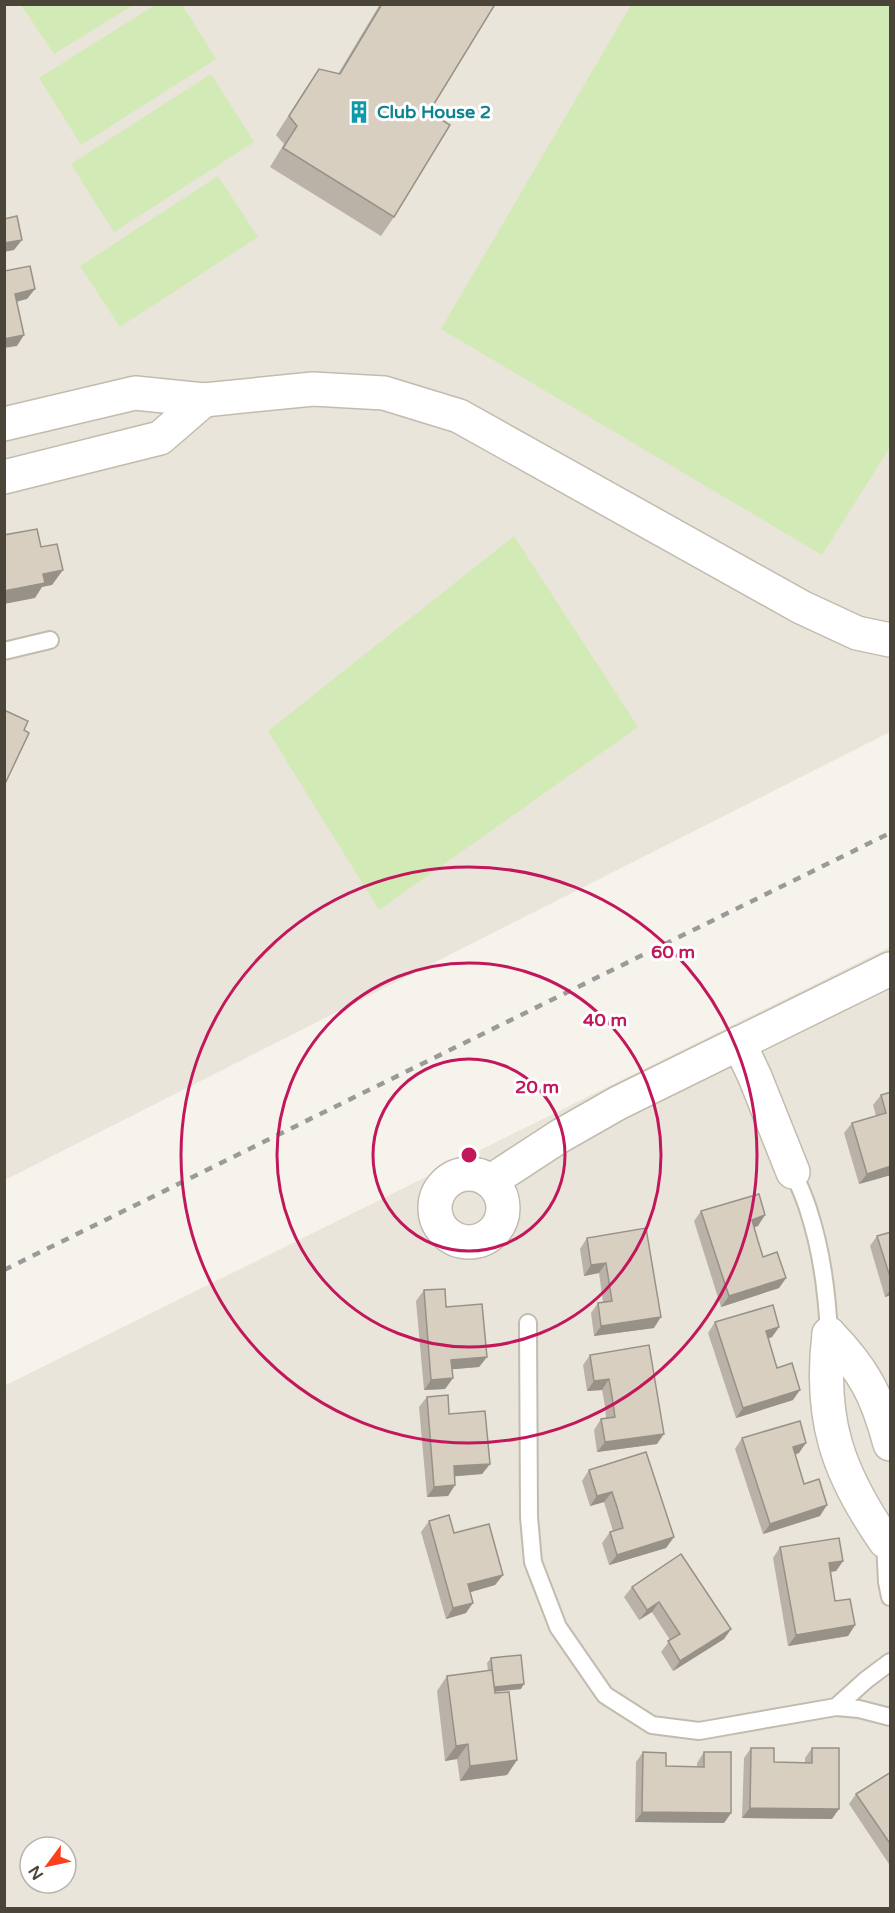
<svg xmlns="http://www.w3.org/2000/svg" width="895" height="1913" font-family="'Varela Round',sans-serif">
<rect width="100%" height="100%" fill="#f6f3ec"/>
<g fill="#eae5da" fill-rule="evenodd">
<path d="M5,5h885v727l-885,448z"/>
<path d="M890,947v961h-885l-1,-522zM30,1847h36v36h-36z"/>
</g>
<g fill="#d2eab5">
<path d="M21,5h112l-79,49z"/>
<path d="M155,5h27l34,54 -135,86 -42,-67z"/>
<path d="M631,5h259v442l-68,108 -381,-226z"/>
<path d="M211,74l43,68 -140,90 -43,-68z"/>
<path d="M218,176l40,61 -138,90 -40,-61z"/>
<path d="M514,536l124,191 -259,183 -111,-179z"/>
</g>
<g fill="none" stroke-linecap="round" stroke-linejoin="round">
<g stroke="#c2bbae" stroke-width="20">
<g id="service">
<path d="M4,651l46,-11"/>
<path d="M793,1172c6,13 12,26 16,40 13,40 18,80 20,122"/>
<path d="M528,1323l1,194 4,45 25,65 47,68 47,30 47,6 137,-24 30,-27 24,-18"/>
<path d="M885,1541l2,41 3,15"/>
<path d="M836,1707l23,2 31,8"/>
</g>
</g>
<g stroke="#c2bbae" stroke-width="36">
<g id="minor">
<path d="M4,424l131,-31 69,7 109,-11 71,4 75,23 342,191 56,26 33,7"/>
<path d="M4,477l156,-39 44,-38"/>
<path d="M739,1043l16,34 38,95"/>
<circle cx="469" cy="1208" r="34"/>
<path d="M491,1181l69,-45 58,-33 272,-134"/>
<path d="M829,1334c-10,84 8,138 56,207"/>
<path d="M829,1334c35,36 48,61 61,110"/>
</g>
</g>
<use href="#service" stroke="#fff" stroke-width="16"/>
<use href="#minor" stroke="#fff" stroke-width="33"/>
<path stroke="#9a9a9a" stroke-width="4.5" stroke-dasharray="8 8" stroke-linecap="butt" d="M4,1270l886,-437"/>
</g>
<g fill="#bab2a6">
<path d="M380,4h111l-62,108 -35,105 -13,19 -111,-69 14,-23 -8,-9 30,-47 13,-19 19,5z"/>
<path d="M891,1092v83l-32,9 -15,-51 8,-10 24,-7 -3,-11 8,-10z"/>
<path d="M701,1211l57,15 -4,1 9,30 23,21 -7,10 -58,19 -27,-86z"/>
<path d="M891,1232v63l-6,2 -15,-51 7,-10z"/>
<path d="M587,1238l67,90 -60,8 -3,-23 7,-10 5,-1 -4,-29 -15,3 -4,-27z"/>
<path d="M424,1290l22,17 41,50 -8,10 -27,2 1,9 -8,11 -21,1 -8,-89z"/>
<path d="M715,1322l64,5 -7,10 -4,2 9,29 16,32 -57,18 -28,-85z"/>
<path d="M649,1345l8,99 -60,8 -3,-22 7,-11 5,-1 -1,-12 -3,-16 -15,1 -4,-26 7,-10z"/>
<path d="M427,1397l22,17 41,50 -8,10 -27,2v9l-7,11 -21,1 -8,-90z"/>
<path d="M742,1438l57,15 -4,2 9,29 16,32 -57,18 -28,-85z"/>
<path d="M589,1470l85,67 -8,11 -57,17 -7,-22 8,-11 3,-1 -9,-29 -14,4 -8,-25z"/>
<path d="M429,1521l25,12 49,42 -8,10 -25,7 -4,21 -20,6 -25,-87z"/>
<path d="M780,1547l63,14 -7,10 -5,1 4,29 20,24 -7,11 -60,10 -15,-88z"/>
<path d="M632,1587l99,42 -7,10 -51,32 -12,-19 9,-12 -18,-28 -13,8 -15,-23z"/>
<path d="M491,1658l30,31 -26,3 22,68 -10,15 -47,6 -3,-22 -12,2 -8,-70 10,-15 41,-5 -1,-8z"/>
<path d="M751,1748l23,14 31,1v-5l7,-10 20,71 -90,-1 2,-60z"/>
<path d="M643,1752l23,14 31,1v-4l7,-11 27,61 -7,10 -89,-1 1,-60z"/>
<path d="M891,1772v95l-42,-63 7,-10z"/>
</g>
<g fill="#979187">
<path d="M22,240l-8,10 -10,2v-9z"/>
<path d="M35,289l-8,10 -19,5 7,-10z"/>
<path d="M24,335l-7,11 -13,2v-9z"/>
<path d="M63,570l-11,15 -10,2 -7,11 -31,6v-13l39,-17z"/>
<path d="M891,1166v9l-32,9 8,-10z"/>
<path d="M765,1215l-7,11 -13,4 7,-10z"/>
<path d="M606,1263l-7,10 -15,3 7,-11z"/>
<path d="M786,1278l-7,10 -58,19 8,-11z"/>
<path d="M891,1289v6l-6,2z"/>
<path d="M661,1317l-7,11 -60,8 7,-10z"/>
<path d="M779,1327l-7,10 -13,5 7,-11z"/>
<path d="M487,1357l-8,10 -35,3 7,-10z"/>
<path d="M453,1378l-8,11 -21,1 7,-10z"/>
<path d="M609,1379l-7,11 -15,1 7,-10z"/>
<path d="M800,1390l-7,10 -57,18 7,-10z"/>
<path d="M664,1434l-7,10 -60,8 8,-10z"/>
<path d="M806,1443l-7,10 -13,4 7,-10z"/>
<path d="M490,1464l-8,10 -35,3 7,-11z"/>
<path d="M455,1485l-7,11 -21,1 7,-10z"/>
<path d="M612,1492l-8,10 -14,4 7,-10z"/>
<path d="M827,1505l-7,11 -57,18 7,-10z"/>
<path d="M674,1537l-8,11 -57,17 8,-10z"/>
<path d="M843,1561l-7,10 -14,2 7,-10z"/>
<path d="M503,1575l-8,10 -34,10 7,-11z"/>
<path d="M659,1602l-7,10 -13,8 8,-10z"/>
<path d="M473,1603l-7,10 -20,6 7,-11z"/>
<path d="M855,1625l-7,11 -60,10 8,-11z"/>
<path d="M731,1629l-7,10 -51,32 7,-10z"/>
<path d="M524,1684l-3,5 -31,3 4,-5z"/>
<path d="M468,1744l-11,15 -12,2 11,-15z"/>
<path d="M517,1760l-10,15 -47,6 10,-15z"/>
<path d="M750,1808l89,1 -7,10 -90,-1z"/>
<path d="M642,1812l89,1 -7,10 -89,-1z"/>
</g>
<g fill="#d8cfc1" stroke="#979187" stroke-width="1.5">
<path d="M382,4h109l3,2 -65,106 21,13 -56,92 -111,-69 14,-22 -8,-10 30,-47 21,5z"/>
<path d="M17,216l5,24 -18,3v-24z"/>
<path d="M30,266l5,23 -20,5 9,41 -20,4v-68z"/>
<path d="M37,529l4,18 16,-3 6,26 -20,4 2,9 -41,8v-56z"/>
<path d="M4,710l24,11 -4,9 5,3 -25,53z"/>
<path d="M891,1092v74l-24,8 -15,-51 34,-10 -5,-18z"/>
<path d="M759,1194l6,21 -13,5 6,21 5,16 14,-5 9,26 -57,18 -28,-85z"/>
<path d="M646,1228l15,89 -60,9 -3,-23 14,-2 -6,-38 -15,2 -4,-27z"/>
<path d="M891,1232v48l-14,-44z"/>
<path d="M445,1289l1,18 36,-3 5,53 -36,3 2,18 -22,2 -7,-90z"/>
<path d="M773,1305l6,22 -13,4 11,37 15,-5 8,27 -57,18 -28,-86z"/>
<path d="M649,1345l15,89 -59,8 -4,-23 14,-2 -3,-21 -3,-17 -15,2 -4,-26z"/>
<path d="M448,1395l1,19 36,-3 5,53 -36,2 1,19 -21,2 -7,-90z"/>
<path d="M800,1421l6,22 -13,4 11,37 15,-5 8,26 -57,19 -28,-86z"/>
<path d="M646,1452l28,85 -57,18 -7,-23 13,-4 -6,-21 -5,-15 -15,4 -8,-26z"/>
<path d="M449,1515l5,18 35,-9 14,51 -35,9 5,19 -20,5 -24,-87z"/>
<path d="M839,1538l4,23 -14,2 6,38 15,-2 5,26 -59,10 -16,-88z"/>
<path d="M681,1554l50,75 -51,32 -12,-20 12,-7 -21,-32 -12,8 -15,-23z"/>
<path d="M521,1655l3,29 -30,3 -3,-29z"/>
<path d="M492,1670l3,23 14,-1 8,68 -47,6 -2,-22 -12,2 -9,-70z"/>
<path d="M751,1748h23v14l38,1v-15h27v61l-89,-1z"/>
<path d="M643,1752l23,1v13l38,1v-15h27v61l-89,-1z"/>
<path d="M891,1772v73l-35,-51z"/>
</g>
<g fill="none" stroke="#c2185b" stroke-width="3">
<circle cx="469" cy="1155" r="96"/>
<circle cx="469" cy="1155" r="192"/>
<circle cx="469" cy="1155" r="288"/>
</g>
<defs>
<g id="building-bare" transform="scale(1.8)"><path d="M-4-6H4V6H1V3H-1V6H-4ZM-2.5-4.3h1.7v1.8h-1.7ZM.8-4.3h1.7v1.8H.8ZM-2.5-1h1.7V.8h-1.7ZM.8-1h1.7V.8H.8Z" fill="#0f9aa8" stroke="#fff" stroke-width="2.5" paint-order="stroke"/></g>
</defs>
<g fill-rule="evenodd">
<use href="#building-bare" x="359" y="112"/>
</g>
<g text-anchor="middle" stroke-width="6" stroke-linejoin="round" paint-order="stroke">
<g font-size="18" font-weight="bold" fill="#0d838f" stroke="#fff" text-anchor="start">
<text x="377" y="118">Club House 2</text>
</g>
</g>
<circle cx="469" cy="1155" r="9" fill="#c2185b" stroke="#fff" stroke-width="3"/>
<g font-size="18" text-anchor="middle" font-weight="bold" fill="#c2185b" stroke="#fff" stroke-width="6" stroke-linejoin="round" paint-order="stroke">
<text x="673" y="958">60 m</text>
<text x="605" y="1026">40 m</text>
<text x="537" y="1093">20 m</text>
</g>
<rect width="895" height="1913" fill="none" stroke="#4b4439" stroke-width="12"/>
<g transform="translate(48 1865) rotate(237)"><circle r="28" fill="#ffffff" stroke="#b7b4b0" stroke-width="1.5"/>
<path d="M0-4.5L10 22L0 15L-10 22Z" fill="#fc3f1d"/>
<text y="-9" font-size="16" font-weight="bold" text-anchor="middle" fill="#4b4439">N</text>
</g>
</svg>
